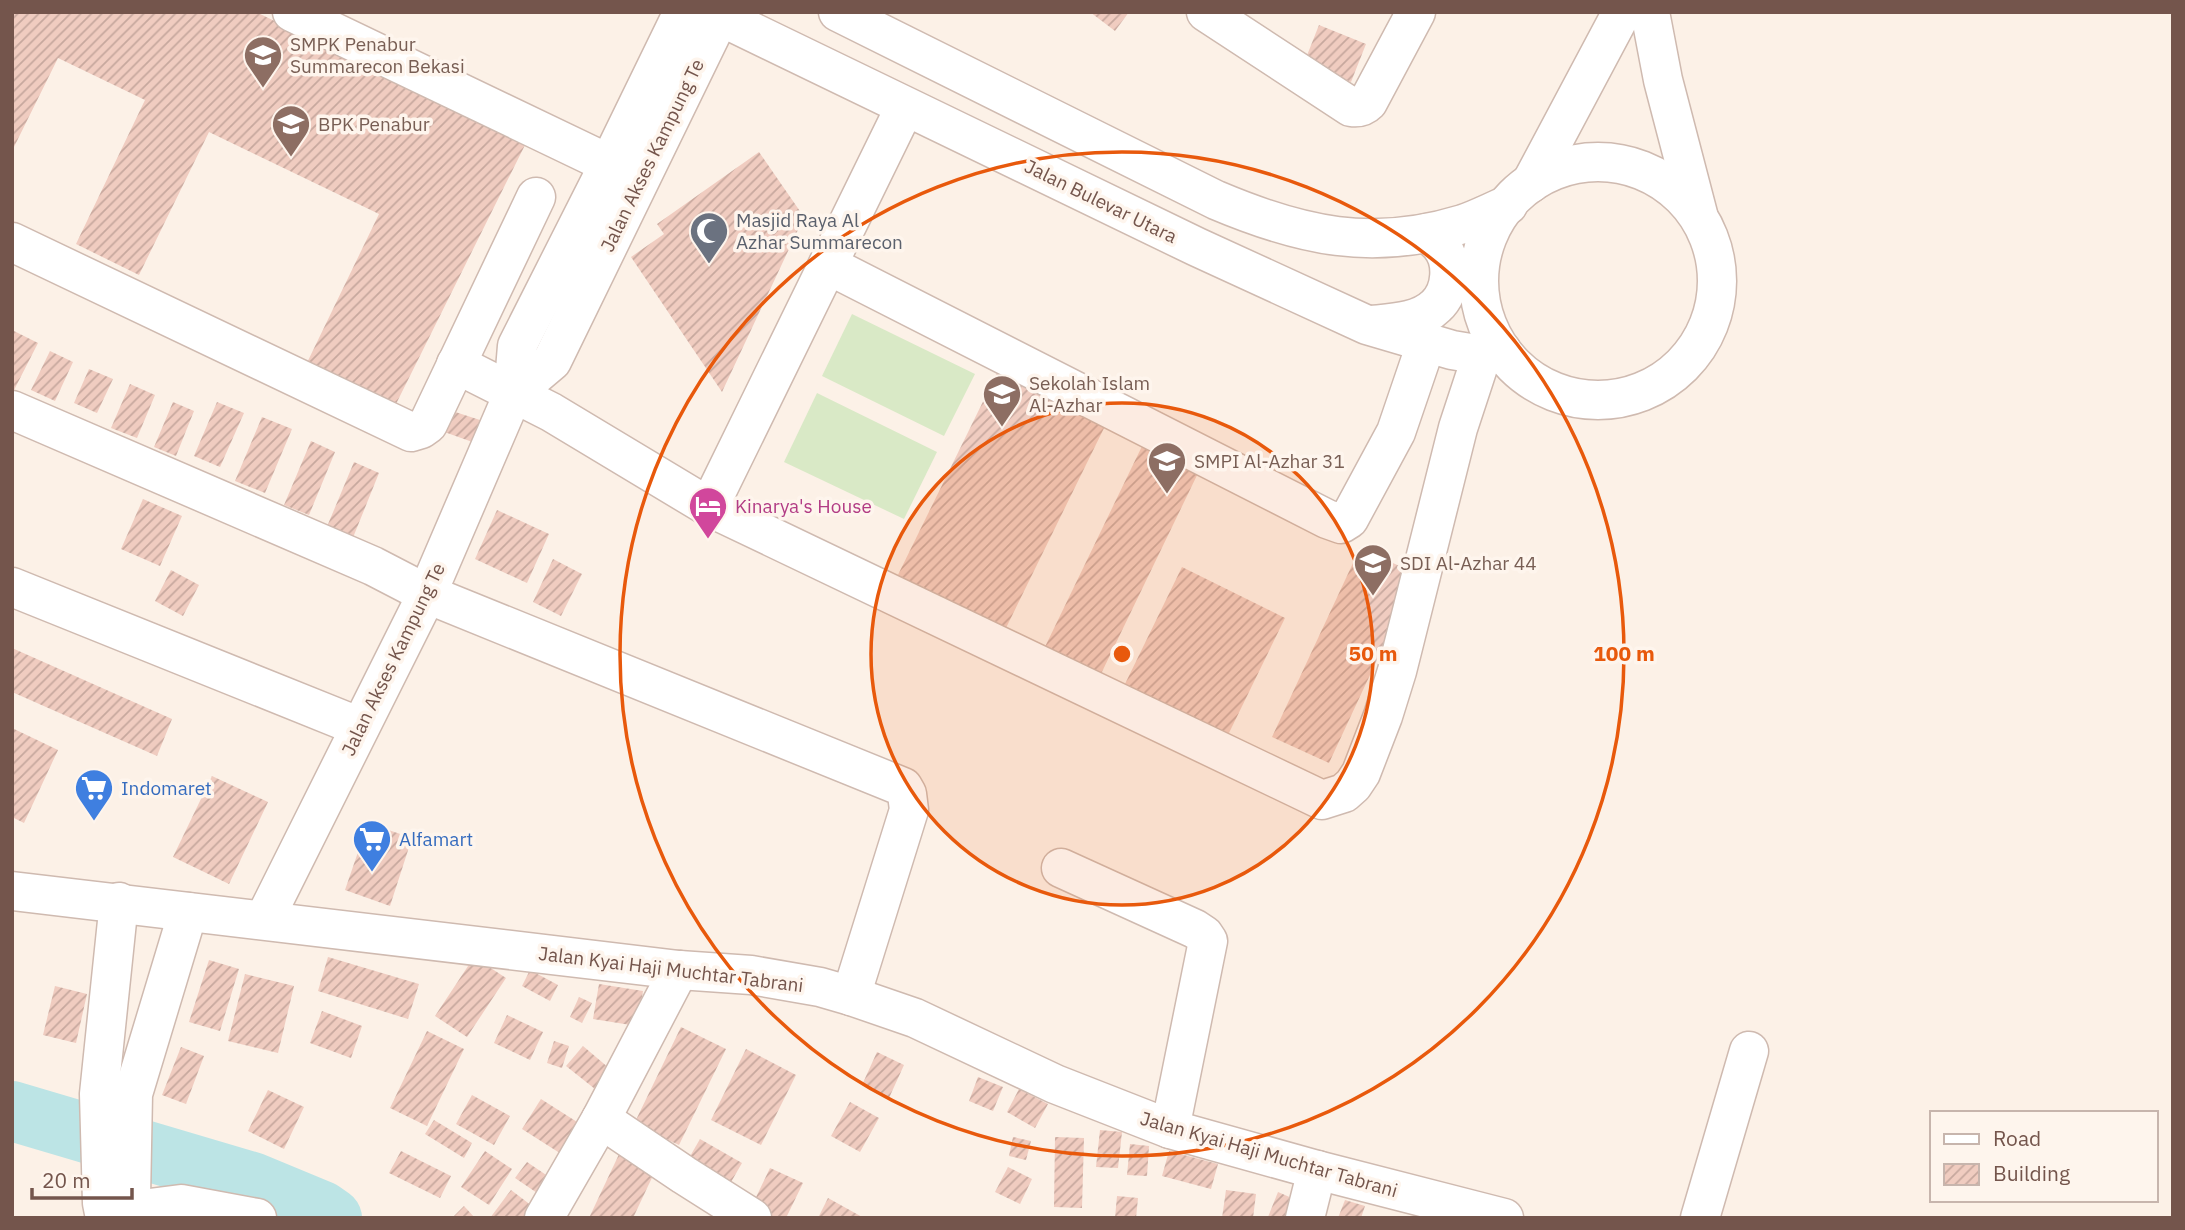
<svg xmlns="http://www.w3.org/2000/svg" width="2185" height="1230" font-family="'IBM Plex Sans',sans-serif">
<defs>
<pattern id="building-hatch" width="6" height="6" patternUnits="userSpaceOnUse" patternTransform="scale(1.75)"><rect width="6" height="6" fill="#f0ccc0"/><path d="M-1 1l2-2M0 6l6-6M5 7l2-2" fill="none" stroke="#c7a89e"/></pattern>
</defs>
<rect width="100%" height="100%" fill="#fcf1e7"/>
<g fill="#d9e9c6">
<path d="M852,314l123,60 -31,62 -122,-60z"/>
<path d="M817,393l120,59 -33,67 -120,-57z"/>
</g>
<g fill="none" stroke-linecap="round" stroke-linejoin="round">
<path stroke="#bce4e5" stroke-width="60" d="M12,1111l240,71 70,29 10,7"/>
</g>
<g fill="url(#building-hatch)">
<path d="M12,12h244l270,131 -135,271 -88,-43 76,-157 -170,-82 -70,143 -63,-31 69,-144 -87,-42 -46,93z"/>
<path d="M1090,12h39l-14,19z"/>
<path d="M1319,25l47,19 -15,38 -47,-19z"/>
<path d="M759,152l45,65 -82,175 -91,-135 33,-23 -7,-10z"/>
<path d="M12,330l26,13 -26,51z"/>
<path d="M50,351l23,11 -18,39 -24,-11z"/>
<path d="M89,369l24,10 -16,34 -23,-10z"/>
<path d="M999,369l108,53 -104,212 -108,-53z"/>
<path d="M130,384l25,11 -18,43 -26,-10z"/>
<path d="M173,402l21,9 -18,45 -22,-9z"/>
<path d="M217,402l27,11 -24,54 -26,-11z"/>
<path d="M443,408l40,13 -5,23 -42,-15z"/>
<path d="M262,417l30,12 -27,64 -30,-12z"/>
<path d="M1145,440l56,27 -102,211 -56,-27z"/>
<path d="M311,441l24,11 -26,63 -25,-10z"/>
<path d="M354,462l25,11 -27,67 -26,-11z"/>
<path d="M143,499l39,17 -22,50 -39,-17z"/>
<path d="M497,510l52,24 -22,49 -52,-24z"/>
<path d="M1360,548l57,26 -88,189 -57,-26z"/>
<path d="M553,559l29,15 -21,42 -28,-14z"/>
<path d="M1182,567l103,51 -57,117 -103,-51z"/>
<path d="M171,570l28,15 -16,31 -28,-15z"/>
<path d="M12,648l160,71 -15,37 -145,-64z"/>
<path d="M12,728l46,22 -34,73 -12,-6z"/>
<path d="M212,776l56,26 -39,82 -56,-27z"/>
<path d="M368,823l44,15 -22,68 -45,-16z"/>
<path d="M328,957l91,27 -11,35 -90,-28z"/>
<path d="M474,957l32,21 -39,59 -32,-21z"/>
<path d="M209,960l30,9 -19,62 -31,-9z"/>
<path d="M530,970l28,15 -8,16 -28,-15z"/>
<path d="M245,974l49,12 -16,67 -50,-12z"/>
<path d="M599,984l44,7 -6,35 -44,-7z"/>
<path d="M55,986l32,8 -11,49 -33,-8z"/>
<path d="M579,997l13,6 -10,20 -12,-6z"/>
<path d="M322,1011l40,15 -11,32 -41,-15z"/>
<path d="M507,1015l36,17 -13,28 -36,-17z"/>
<path d="M681,1027l45,22 -47,96 -45,-21z"/>
<path d="M427,1031l37,18 -37,77 -37,-18z"/>
<path d="M554,1041l15,5 -7,22 -15,-5z"/>
<path d="M583,1046l33,28 -16,19 -34,-27z"/>
<path d="M181,1047l23,9 -18,48 -24,-9z"/>
<path d="M746,1049l50,26 -35,70 -50,-25z"/>
<path d="M877,1052l27,13 -15,33 -27,-13z"/>
<path d="M978,1077l25,10 -10,24 -24,-10z"/>
<path d="M1019,1089l29,15 -13,24 -28,-16z"/>
<path d="M268,1090l36,17 -20,42 -36,-18z"/>
<path d="M472,1095l38,21 -16,29 -38,-21z"/>
<path d="M541,1099l44,28 -19,30 -44,-28z"/>
<path d="M850,1102l29,16 -19,34 -29,-16z"/>
<path d="M434,1120l38,23 -8,15 -39,-24z"/>
<path d="M1100,1130l22,2 -4,36 -22,-1z"/>
<path d="M1013,1137l18,4 -5,19 -17,-4z"/>
<path d="M1055,1137l29,1 -2,70 -28,-1z"/>
<path d="M700,1139l42,24 -15,26 -42,-24z"/>
<path d="M1130,1144l19,2 -2,30 -20,-1z"/>
<path d="M621,1150l36,17 -24,51h-44z"/>
<path d="M401,1151l50,25 -11,22 -51,-25z"/>
<path d="M485,1151l27,18 -23,36 -28,-18z"/>
<path d="M1169,1151l49,13 -7,25 -49,-13z"/>
<path d="M527,1162l31,21 -12,16 -31,-21z"/>
<path d="M1008,1167l24,12 -12,25 -25,-12z"/>
<path d="M770,1168l33,15 -17,35h-18l-18,-8z"/>
<path d="M511,1190l29,22 -5,6h-45z"/>
<path d="M1226,1190l30,4 -3,24h-31z"/>
<path d="M1278,1192l23,10 -6,16 -27,-1z"/>
<path d="M1117,1196l21,2 -2,20h-21z"/>
<path d="M828,1198l36,20h-46z"/>
<path d="M1345,1200l20,6 -4,12h-23z"/>
<path d="M464,1206l11,12h-23z"/>
</g>
<g fill="none" stroke-linecap="round" stroke-linejoin="round">
<g stroke="#cfbab0" stroke-width="41">
<g id="minor">
<path d="M292,12l317,152"/>
<path d="M711,12l486,235 170,78 85,25 30,5 20,-4"/>
<path d="M838,12l378,188c85,36 156,52 247,24 15,-5 30,-13 45,-19"/>
<path d="M1206,12l145,95c7,1 12,0 17,-5l48,-90"/>
<path d="M1650,12l13,68 35,134"/>
<circle cx="1598" cy="281" r="119"/>
<path d="M1531,183l91,-171"/>
<path d="M12,242l399,190 10,-3 7,-5 108,-227"/>
<path d="M828,265l499,254 14,5 8,-5 47,-87 30,-88"/>
<path d="M1372,325c20,-2 48,-3 64,-19 16,-15 18,-45 4,-61 -4,-5 -9,-8 -13,-12"/>
<path d="M456,364l95,48 158,95 613,293 22,-7 9,-8 8,-12 22,-57 14,-45 61,-243 24,-73"/>
<path d="M513,394l39,-33 170,-349"/>
<path d="M12,410l361,156 54,28 476,193 4,7 2,16 -58,186"/>
<path d="M709,507l196,-400"/>
<path d="M12,587l348,140"/>
<path d="M1061,868l134,61 9,6 4,6 -38,188"/>
<path d="M12,891l667,79 72,5 69,12 31,9 64,22 140,66 115,45 147,41 187,48"/>
<path d="M264,920l163,-326 86,-200 4,-48 92,-182 74,-152"/>
<path d="M601,1119l83,56 68,43"/>
<path d="M134,1210l47,-6 76,14"/>
<path d="M105,1218l-3,-15 -3,-109 20,-192"/>
<path d="M136,1218l-5,-20 2,-104 55,-182"/>
<path d="M544,1218l57,-99 78,-149"/>
<path d="M1305,1218l12,-48"/>
<path d="M1700,1218l49,-167"/>
</g>
</g>
<use href="#minor" stroke="#fff" stroke-width="38"/>
</g>
<circle cx="1122" cy="654" r="251" fill="#e8590c" fill-opacity=".12"/>
<g fill="none" stroke="#e8590c" stroke-width="3.5">
<circle cx="1122" cy="654" r="251"/>
<circle cx="1122" cy="654" r="502"/>
</g>
<defs>
<g id="school-pin" transform="scale(2.0125)"><path d="M0 17L-7.5 6A9.5 9.5 0 1 1 7.5 6Z" fill="#8d6e63" stroke="#fef5ed"/><path d="M0-5L7-2L0 1L-7-2ZM-4 1L0 2.5L4 1V4Q0 6-4 4Z" fill="#fff"/></g>
<g id="mosque-pin" transform="scale(2.0125)"><path d="M0 17L-7.5 6A9.5 9.5 0 1 1 7.5 6Z" fill="#6b7280" stroke="#fef5ed"/><path d="M3.5-4.9A6 6 0 1 0 3.5 4.9A5 5 0 1 1 3.5-4.9Z" fill="#fff"/></g>
<g id="hotel-pin" transform="scale(2.0125)"><path d="M0 17L-7.5 6A9.5 9.5 0 1 1 7.5 6Z" fill="#d1479c" stroke="#fef5ed"/><path d="M-6-4.5h1.5V1H6V5H4.5V3h-9V5H-6ZM-4 0a1.8 1.8 0 1 1 3.6 0ZM.5 0V-2.5h3Q6-2.5 6 0Z" fill="#fff"/></g>
<g id="supermarket-pin" transform="scale(2.0125)"><path d="M0 17L-7.5 6A9.5 9.5 0 1 1 7.5 6Z" fill="#3f7fe0" stroke="#fef5ed"/><path d="M-6-5.5h2.5l.6 2H6L4.5 2H-2.5L-4.4-4H-6ZM-1.5 3.2a1.3 1.3 0 1 0 .1 0ZM3 3.2a1.3 1.3 0 1 0 .1 0Z" fill="#fff"/></g>
</defs>
<g fill-rule="evenodd">
<use href="#school-pin" x="263" y="55"/>
<use href="#school-pin" x="291" y="124"/>
<use href="#mosque-pin" x="709" y="231"/>
<use href="#school-pin" x="1002" y="394"/>
<use href="#school-pin" x="1167" y="461"/>
<use href="#hotel-pin" x="708" y="506"/>
<use href="#school-pin" x="1373" y="563"/>
<use href="#supermarket-pin" x="94" y="788"/>
<use href="#supermarket-pin" x="372" y="839"/>
</g>
<g text-anchor="middle" stroke-width="7" stroke-linejoin="round" paint-order="stroke">
<g font-size="19" fill="#785e54" stroke="#fef5ed" text-anchor="start">
<text x="290" y="51">SMPK Penabur<tspan x="290" dy="22">Summarecon Bekasi</tspan></text>
<text x="318" y="131">BPK Penabur</text>
<text x="1029" y="390">Sekolah Islam<tspan x="1029" dy="22">Al-Azhar</tspan></text>
<text x="1194" y="468">SMPI Al-Azhar 31</text>
<text x="1400" y="570">SDI Al-Azhar 44</text>
</g>
<g font-size="19" fill="#74554c" stroke="#fef5ed">
<text transform="translate(652 155) rotate(-64)" y="7">Jalan Akses Kampung Te</text>
<text transform="translate(1101 201) rotate(26)" y="7">Jalan Bulevar Utara</text>
<text transform="translate(393 659) rotate(-64)" y="7">Jalan Akses Kampung Te</text>
<text transform="translate(671 969) rotate(7)" y="7">Jalan Kyai Haji Muchtar Tabrani</text>
<text transform="translate(1269 1154) rotate(16)" y="7">Jalan Kyai Haji Muchtar Tabrani</text>
</g>
<g font-size="19" fill="#5b616d" stroke="#fef5ed" text-anchor="start">
<text x="736" y="227">Masjid Raya Al<tspan x="736" dy="22">Azhar Summarecon</tspan></text>
</g>
<g font-size="19" fill="#b23c85" stroke="#fef5ed" text-anchor="start">
<text x="735" y="513">Kinarya's House</text>
</g>
<g font-size="19" fill="#366cbe" stroke="#fef5ed" text-anchor="start">
<text x="121" y="795">Indomaret</text>
<text x="399" y="846">Alfamart</text>
</g>
</g>
<circle cx="1122" cy="654" r="10" fill="#e8590c" stroke="#fef5ed" stroke-width="3.5"/>
<g font-size="21" text-anchor="middle" font-weight="bold" fill="#e8590c" stroke="#fef5ed" stroke-width="7" stroke-linejoin="round" paint-order="stroke">
<text x="1373" y="661">50 m</text>
<text x="1624" y="661">100 m</text>
</g>
<rect width="2185" height="1230" fill="none" stroke="#74554c" stroke-width="28"/>
<rect x="1930" y="1111" width="228" height="91" fill="#fef5ed" stroke="#c7b5ad" stroke-width="2"/>
<rect x="1944" y="1134" width="35" height="10" fill="#ffffff" stroke="#c7b5ad" stroke-width="2"/>
<text x="1993" y="1146" font-size="21" fill="#74554c">Road</text>
<rect x="1944" y="1164" width="35" height="21" fill="url(#building-hatch)" stroke="#c7b5ad" stroke-width="2"/>
<text x="1993" y="1181" font-size="21" fill="#74554c">Building</text>
<path d="M32 1188v10h100v-10" fill="none" stroke="#74554c" stroke-width="3.5"/>
<text x="42" y="1188" font-size="21" fill="#74554c" stroke="#fef5ed" stroke-width="5" paint-order="stroke">20 m</text>
</svg>
